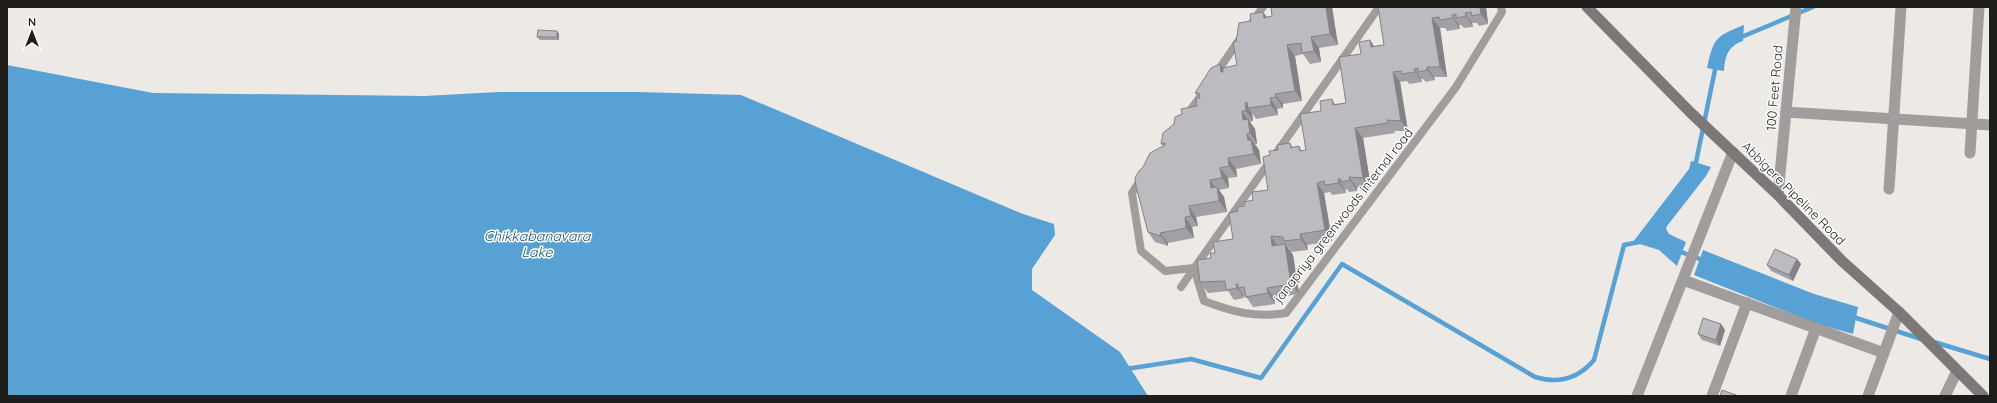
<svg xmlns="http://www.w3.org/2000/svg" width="1997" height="403" font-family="Quicksand,sans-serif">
<rect width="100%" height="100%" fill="#ede9e4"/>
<g fill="#58a1d5">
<path d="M1744,25l-1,16c-15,5 -18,15 -19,30l-17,-3c7,-31 8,-31 37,-43z"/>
<path d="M7,65l146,28 271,3 75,-4h139l103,3 282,119 31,10 1,11 -23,34v21l88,62 28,44h-1141z"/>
<path d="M1691,161l20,6 -5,9 -39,50 -1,3 3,5 17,8 -9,24 -18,-16 -26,-8 56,-73z"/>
<path d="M1703,250l111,44 44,13 -5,27 -36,-10 -123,-49z"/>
</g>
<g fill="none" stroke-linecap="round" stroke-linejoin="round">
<g stroke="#58a1d5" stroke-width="4.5">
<path d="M1739,38l74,-31"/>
<path d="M1695,167l21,-102"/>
<path d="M1676,250l29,11"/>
<path d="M1850,316l71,23"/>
<path d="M1934,342l56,17"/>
<path d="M1126,369l65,-10 70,19 81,-114 193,113c23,7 43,2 59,-17l30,-115 15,-3"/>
</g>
<g stroke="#a09d9c" stroke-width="8">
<path d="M1253,21l10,-14"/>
<path d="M1215,75l24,-35"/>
<path d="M1186,116l17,-23"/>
<path d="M1277,152l102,-145"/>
<path d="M1142,177l-10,16 9,58 24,20 29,-3 10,33c29,11 51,17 82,12l170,-226 46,-75 -1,-5"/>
<path d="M1181,287l89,-126"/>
</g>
<g stroke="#a09d9c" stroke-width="11">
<path d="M1786,112l204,13"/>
<path d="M1970,153l9,-146"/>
<path d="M1889,189l12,-182"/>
<path d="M1683,280l201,73"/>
<path d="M1637,396l96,-244"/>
<path d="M1712,396l35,-93"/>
<path d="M1791,396l25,-68"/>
<path d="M1868,396l31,-84"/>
<path d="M1945,396l12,-25"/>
</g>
<path stroke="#a09d9c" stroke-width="11" d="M1778,195l18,-188"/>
<path stroke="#7c7877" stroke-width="11" d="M1587,7l104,106 87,82 64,66 57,51 84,84"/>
</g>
<g fill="#a3a0a5">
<path d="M1271,7h61l6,38 -19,3 2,14 -11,2 -7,-10 -8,2 7,45 -19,3v4l-6,1 1,6 -22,4 -4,-6 1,8 -3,1 5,7 2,15h-2l4,6 2,14 -25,5 1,8 -9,1 1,10 -10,2 5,7 3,15 -31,5 2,9 -6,1 2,11 -26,5v3l-13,-4 -7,-10 15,-86 -2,-2 36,-38 1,-8 -3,-5 28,-25 14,-3 -1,-23 15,-21 12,-9 4,5 5,-1z"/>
<path d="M1378,7h108l2,17 -9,2 -2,-3h-5l1,4 -9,1 -3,-3h-2l1,4 -13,2 -2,-3h-5l7,49h-13l1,3 -9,2 -3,-3h-2l1,3 -13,2 -2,-3 -7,1 8,49h-14l1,2 -32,5 8,50h-14v3l-8,1 -2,-3 -2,1 1,3 -14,2 -2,-3 -6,1 8,48 -25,4 1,5 -17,2 -3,-5h-1l6,8 6,39 -25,4 1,6 -22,3 -6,-9h-1l-3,-3 1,3 -10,2 -6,-9 -20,2 -8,-11 11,-24 4,-5 18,-14 5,-28 30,-21 2,-35 8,-5 12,-7 3,4 6,-1 3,5 4,-1 15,-39 11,-12 3,5 11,-1 15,-49 9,-14 4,6 10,-1z"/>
<path d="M557,31l2,3v6h-19l-3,-3z"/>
<path d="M1797,259l4,5 -8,17 -22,-10 -4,-6z"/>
<path d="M1721,324l4,6 -5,16 -18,-6 -4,-6z"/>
</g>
<g fill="#848286">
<path d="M1326,7h6l6,38 -8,-11z"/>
<path d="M1480,7h6l2,17 -7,-10z"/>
<path d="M1263,12l7,10 -6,-4z"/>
<path d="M1465,13l7,10 1,4 -7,-11z"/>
<path d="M1452,15l7,10 1,4 -7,-11z"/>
<path d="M1432,18l8,10 7,49 -7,-10z"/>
<path d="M557,31l2,3v6l-2,-3z"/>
<path d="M1311,37l8,11 2,14 -7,-11z"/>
<path d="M1370,40l7,11 -6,-4z"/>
<path d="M1287,45l8,11 7,45 -7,-10z"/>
<path d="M1220,64l7,10 -6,-2z"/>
<path d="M1427,67l7,10 1,3 -8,-10z"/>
<path d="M1414,69l7,10 1,3 -7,-10z"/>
<path d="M1393,72l7,10 8,49 -7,-10z"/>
<path d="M1275,94l8,10v4l-7,-11z"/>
<path d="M1270,98l7,11 1,6 -7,-10z"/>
<path d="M1245,103l7,10 1,8 -7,-10z"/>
<path d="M1242,111l13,18 2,15 -7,-11 -7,-13z"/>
<path d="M1355,128l8,10 8,50 -8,-10z"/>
<path d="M1247,134l12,16 2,14 -7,-10 -6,-14z"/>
<path d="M1228,158l8,11 1,8 -8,-11z"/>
<path d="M1220,168l8,10 1,10 -7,-10z"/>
<path d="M1349,177l8,11v3l-7,-11z"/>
<path d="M1338,179l7,11 1,3 -7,-10z"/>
<path d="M1210,180l7,10 -6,-2z"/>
<path d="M1317,183l7,10 8,48 -7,-11z"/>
<path d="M1217,187l7,10 3,15 -8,-11z"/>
<path d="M1189,206l7,11 2,9 -7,-10z"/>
<path d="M1185,217l7,10 2,11 -8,-10z"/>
<path d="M1160,233l8,10v3l-7,-10z"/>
<path d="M1300,234l7,11 1,5 -7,-11z"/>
<path d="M1271,236l7,11 -6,-1z"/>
<path d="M1285,244l8,11 6,39 -8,-10z"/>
<path d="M1797,259l4,5 -8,17 -4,-6z"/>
<path d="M1236,284l7,11 1,3 -7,-10z"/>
<path d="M1267,288l7,10 1,6 -7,-11z"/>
<path d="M1721,324l4,6 -5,16 -4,-6z"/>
</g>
<g fill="#bdbac0" stroke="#848286">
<path d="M1271,7h55l4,27 -19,3 3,14 -12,2 -1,-10 -14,2 8,46 -20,3 1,3 -6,1 1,7 -23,3 -1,-6 -2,1 1,8h-4l1,9 5,-1 2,14 -3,1 1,6h3l3,14 -26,4 1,8 -9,2 2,10 -12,2 1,8 6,-1 2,14 -30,5 2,10 -6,1 1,11 -26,5 1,3 -13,-4 -12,-46 -1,-8 4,-7 4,-4 7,-14 15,-8v-2l-4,1 2,-11 11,-9 1,-7 7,-3 -1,-5 16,-3 -1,-8h4l-1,-5h-4l16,-25 9,-4 1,8h2v-4l14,-3 -4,-23h3l3,-19 12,-2 -1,-7 13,-2 1,6 8,-2z"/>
<path d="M1378,7h102l1,7 -9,2 -1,-4 -6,1 1,3 -10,2v-4l-4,1 1,3 -13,2 -1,-3 -7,1 8,49h-13v3l-9,2v-4l-4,1 1,3 -13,2 -1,-3 -8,1 8,49 -14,-1 1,3 -33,5 8,50 -14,-1 1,3 -9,2v-3h-3l1,4 -14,2 -1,-4 -7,2 8,47 -25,4 1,5 -17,2 -1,-4 -12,-1 1,10 13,-2 6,40 -24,4 1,5 -22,4 -2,-10 -6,1v-4h-2l1,4 -11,2 -1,-9 -25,1 -3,-22 14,-2 -1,-5h5l-2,-11 20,-3 -4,-26 9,-2 -1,-4 8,-1 -1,-4 9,-2 -1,-8 16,-2 -5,-33 7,-2 -1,-4 9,-1 -1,-5 13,-2 1,5 8,-2 1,5 6,-1 -6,-36 21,-3 -1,-10 12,-2 1,6 13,-2 -7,-46 22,-3 -2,-12 11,-2 1,7 13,-2z"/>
<path d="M538,30l19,1v6h-20z"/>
<path d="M1775,249l22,10 -8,16 -22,-10z"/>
<path d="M1703,318l18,6 -5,16 -18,-6z"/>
<path d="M1722,390l17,6h-19z"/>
</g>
<g text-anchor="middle" stroke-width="3" stroke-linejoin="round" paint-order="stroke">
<g font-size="13" fill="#1e1d1b" stroke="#fff">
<text transform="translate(1774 88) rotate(-85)" y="5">100 Feet Road</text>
<text transform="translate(1794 193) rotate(45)" y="5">Abbigere Pipeline Road</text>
<text transform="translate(1343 215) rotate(-52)" y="5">janapriya greenwoods internal road</text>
</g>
<g font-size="14" font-style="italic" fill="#1e5578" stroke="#fff">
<text x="537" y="241">Chikkabanavara<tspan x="537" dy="16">Lake</tspan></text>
</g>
</g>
<rect width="1997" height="403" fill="none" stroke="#1e1d1b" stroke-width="16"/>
<g transform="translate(32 32)" stroke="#ffffff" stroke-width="3" paint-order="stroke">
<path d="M0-3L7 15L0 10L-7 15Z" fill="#1e1d1b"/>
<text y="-6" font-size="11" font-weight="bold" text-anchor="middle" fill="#1e1d1b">N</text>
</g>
</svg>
